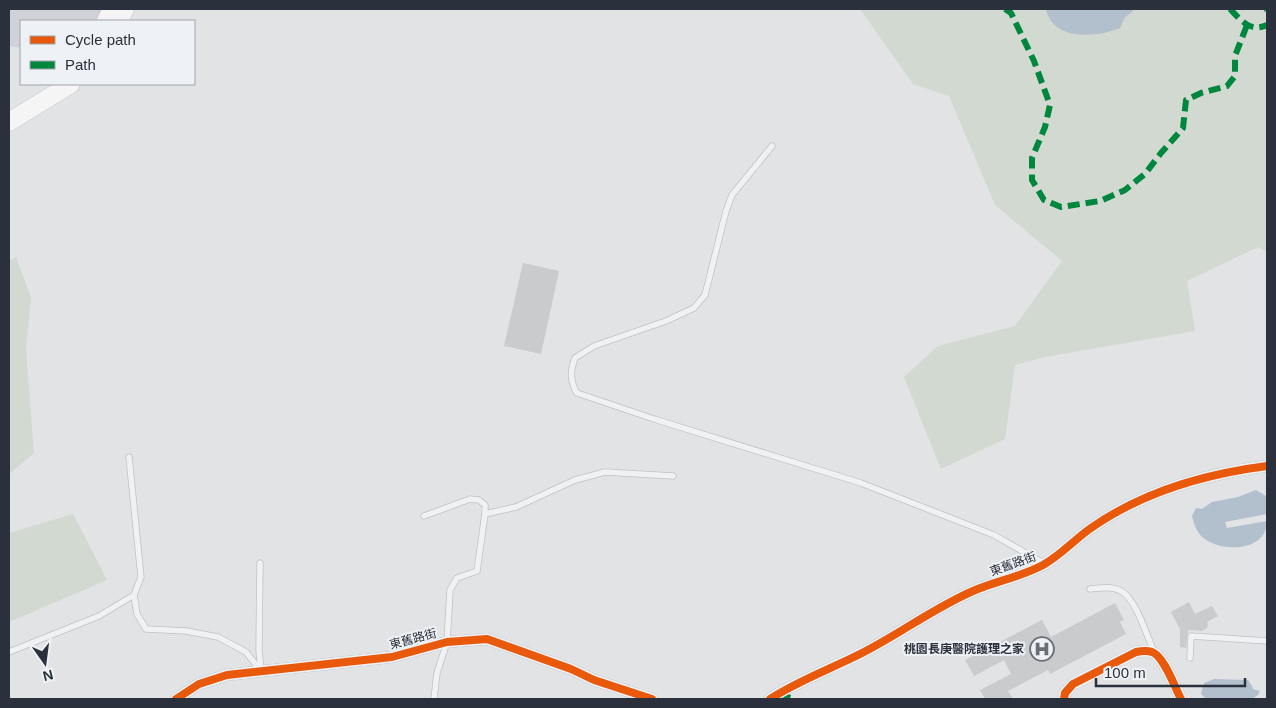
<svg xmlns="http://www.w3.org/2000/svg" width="1276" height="708" font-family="Helvetica,'Noto Sans TC',sans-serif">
<rect width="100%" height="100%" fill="#e1e3e5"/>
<path fill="#d0d2d8" d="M9,9h93l-6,12h-75v27l-12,-2z"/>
<g fill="#d2d9d1">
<path d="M860,9h407v243l-9,-5 -71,34 8,50 -150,26 -30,8 -10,74 -64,30 -37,-92 34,-31 77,-20 47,-65 -67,-56 -46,-109 -36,-12z"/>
<path d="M16,257l15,40 -5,52 8,104 -25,21v-212z"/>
<path d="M73,514l34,66 -98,42v-89z"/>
</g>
<g fill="#b2bfcd">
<path d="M1046,9h87l-1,3 -7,5 -5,11c-25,10 -67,13 -74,-19z"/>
<path d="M1256,490l10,6 1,18 -42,8 2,6 40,-7c0,30 -43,32 -62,18 -8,-5 -11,-15 -13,-23l4,-8 6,1 10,-7 26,-5z"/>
<path d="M1214,679l34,1 4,6 1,3 7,2 -2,4 -6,4h-46l-5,-5 3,-11z"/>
</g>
<g fill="#c9cbcd">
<path d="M523,263l36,8 -18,83 -37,-8z"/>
<path d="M1189,602l6,12 17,-8 6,10 -11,6 1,4 -2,3 -4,2 -14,-1 -2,18 -6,-1v-18l-9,-17z"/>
<path d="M1115,603l9,17 -4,2 6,12 -76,40 -2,-4 -40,21 5,8h-28l-5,-9 31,-16 -7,-14 -30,16 -9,-16 77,-40 9,17z"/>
</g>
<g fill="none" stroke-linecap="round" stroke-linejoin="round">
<g stroke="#bfc1c3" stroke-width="7">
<g id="lane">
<path d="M772,146l-40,49 -6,16 -21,84 -11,13 -28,13 -72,25 -19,12c-5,13 -5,23 2,35l77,26 207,64 133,52 51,29"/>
<path d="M129,457l12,120 -7,18"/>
<path d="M424,516l46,-17 9,1 6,5v9"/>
<path d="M260,563l-1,87 2,21"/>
<path d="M1090,589c10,-1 21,-3 31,2 15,8 26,45 33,61"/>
<path d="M9,652l90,-36 35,-21 3,19 9,15 40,2 32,6 28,15 15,19"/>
<path d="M1190,658l1,-22 76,5"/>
<path d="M434,699l3,-26 10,-31 3,-52 7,-12 20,-7 8,-57 31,-7 59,-27 30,-8 68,4"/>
</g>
</g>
<g stroke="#bfc1c3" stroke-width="12">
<g id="street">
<path d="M176,699l23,-15 28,-9 165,-18 55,-15 40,-3 84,30 23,11 58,19"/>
<path d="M770,699c29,-19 63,-31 94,-47 37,-19 70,-44 109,-61 23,-10 48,-14 70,-26 18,-10 32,-26 48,-37 53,-37 113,-54 176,-62"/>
<path d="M1064,699l1,-6 8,-9 63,-32c5,-1 10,-2 16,0 12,4 23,36 29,47"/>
</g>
</g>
<g stroke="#bec0c2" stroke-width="19">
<g id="primary">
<path d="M106,21l6,-12"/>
<path d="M119,21l6,-12"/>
<path d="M9,122l62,-38"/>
</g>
</g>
<use href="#lane" stroke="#f0f1f2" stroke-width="5.5"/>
<use href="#street" stroke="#f0f1f2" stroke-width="11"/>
<use href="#primary" stroke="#f5f5f6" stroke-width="18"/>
<g stroke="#00873e" stroke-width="6" stroke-dasharray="12 6" stroke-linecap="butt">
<path d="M1005,9l6,4 23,48 16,44 -5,22 -13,31v22l12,20 17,7 39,-6 25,-11 20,-16 16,-21 22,-25 3,-28 15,-7 26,-7 8,-10v-20l12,-31"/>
<path d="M1230,9c11,11 20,24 37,16"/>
<path d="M1266,9l1,1"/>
<path d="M779,693l13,6"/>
</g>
<g stroke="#eef1f5" stroke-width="11">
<g id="cycleway">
<path d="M176,699l23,-15 28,-9 165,-18 55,-15 40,-3 84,30 23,11 58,19"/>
<path d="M770,699c29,-19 63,-31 94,-47 37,-19 70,-44 109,-61 23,-10 48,-14 70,-26 18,-10 32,-26 48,-37 53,-37 113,-54 176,-62"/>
<path d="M1064,699l1,-6 8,-9 63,-32c5,-1 10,-2 16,0 12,4 23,36 29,47"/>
</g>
</g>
<use href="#cycleway" stroke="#e8590c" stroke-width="8"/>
</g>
<defs>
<g id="hospital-ring" transform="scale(1.25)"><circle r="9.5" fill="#eef1f5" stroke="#6a6f77" stroke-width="1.5"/><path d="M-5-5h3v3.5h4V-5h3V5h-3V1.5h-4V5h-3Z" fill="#6a6f77"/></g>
</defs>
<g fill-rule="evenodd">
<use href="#hospital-ring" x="1042" y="649"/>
</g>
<g text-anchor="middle" stroke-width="4" stroke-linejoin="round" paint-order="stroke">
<g font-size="12" fill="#2a303c" stroke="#eef1f5">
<text transform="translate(1013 564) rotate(-20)" y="4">東舊路街</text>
<text transform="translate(413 639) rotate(-15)" y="4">東舊路街</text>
</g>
<g font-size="12" font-weight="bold" fill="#2a303c" stroke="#eef1f5" text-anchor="end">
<text x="1024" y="653">桃園長庚醫院護理之家</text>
</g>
</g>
<rect width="1276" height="708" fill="none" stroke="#2a303c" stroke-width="20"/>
<rect x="20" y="20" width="175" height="65" fill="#eef1f5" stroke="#a0a4ab"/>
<rect x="30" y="36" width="25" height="8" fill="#e8590c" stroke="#a0a4ab"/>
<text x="65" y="45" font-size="15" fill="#2a303c">Cycle path</text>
<rect x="30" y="61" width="25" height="8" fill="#00873e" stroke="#a0a4ab"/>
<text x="65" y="70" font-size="15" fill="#2a303c">Path</text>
<g transform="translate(45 663) rotate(166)" stroke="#eef1f5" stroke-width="4" paint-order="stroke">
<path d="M0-4L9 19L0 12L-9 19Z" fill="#2a303c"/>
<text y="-8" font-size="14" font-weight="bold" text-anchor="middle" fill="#2a303c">N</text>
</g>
<path d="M1096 678v8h149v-8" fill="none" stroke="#2a303c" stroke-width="2.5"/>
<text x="1104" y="678" font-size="15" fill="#2a303c" stroke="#eef1f5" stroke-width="4" paint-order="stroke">100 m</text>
</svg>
